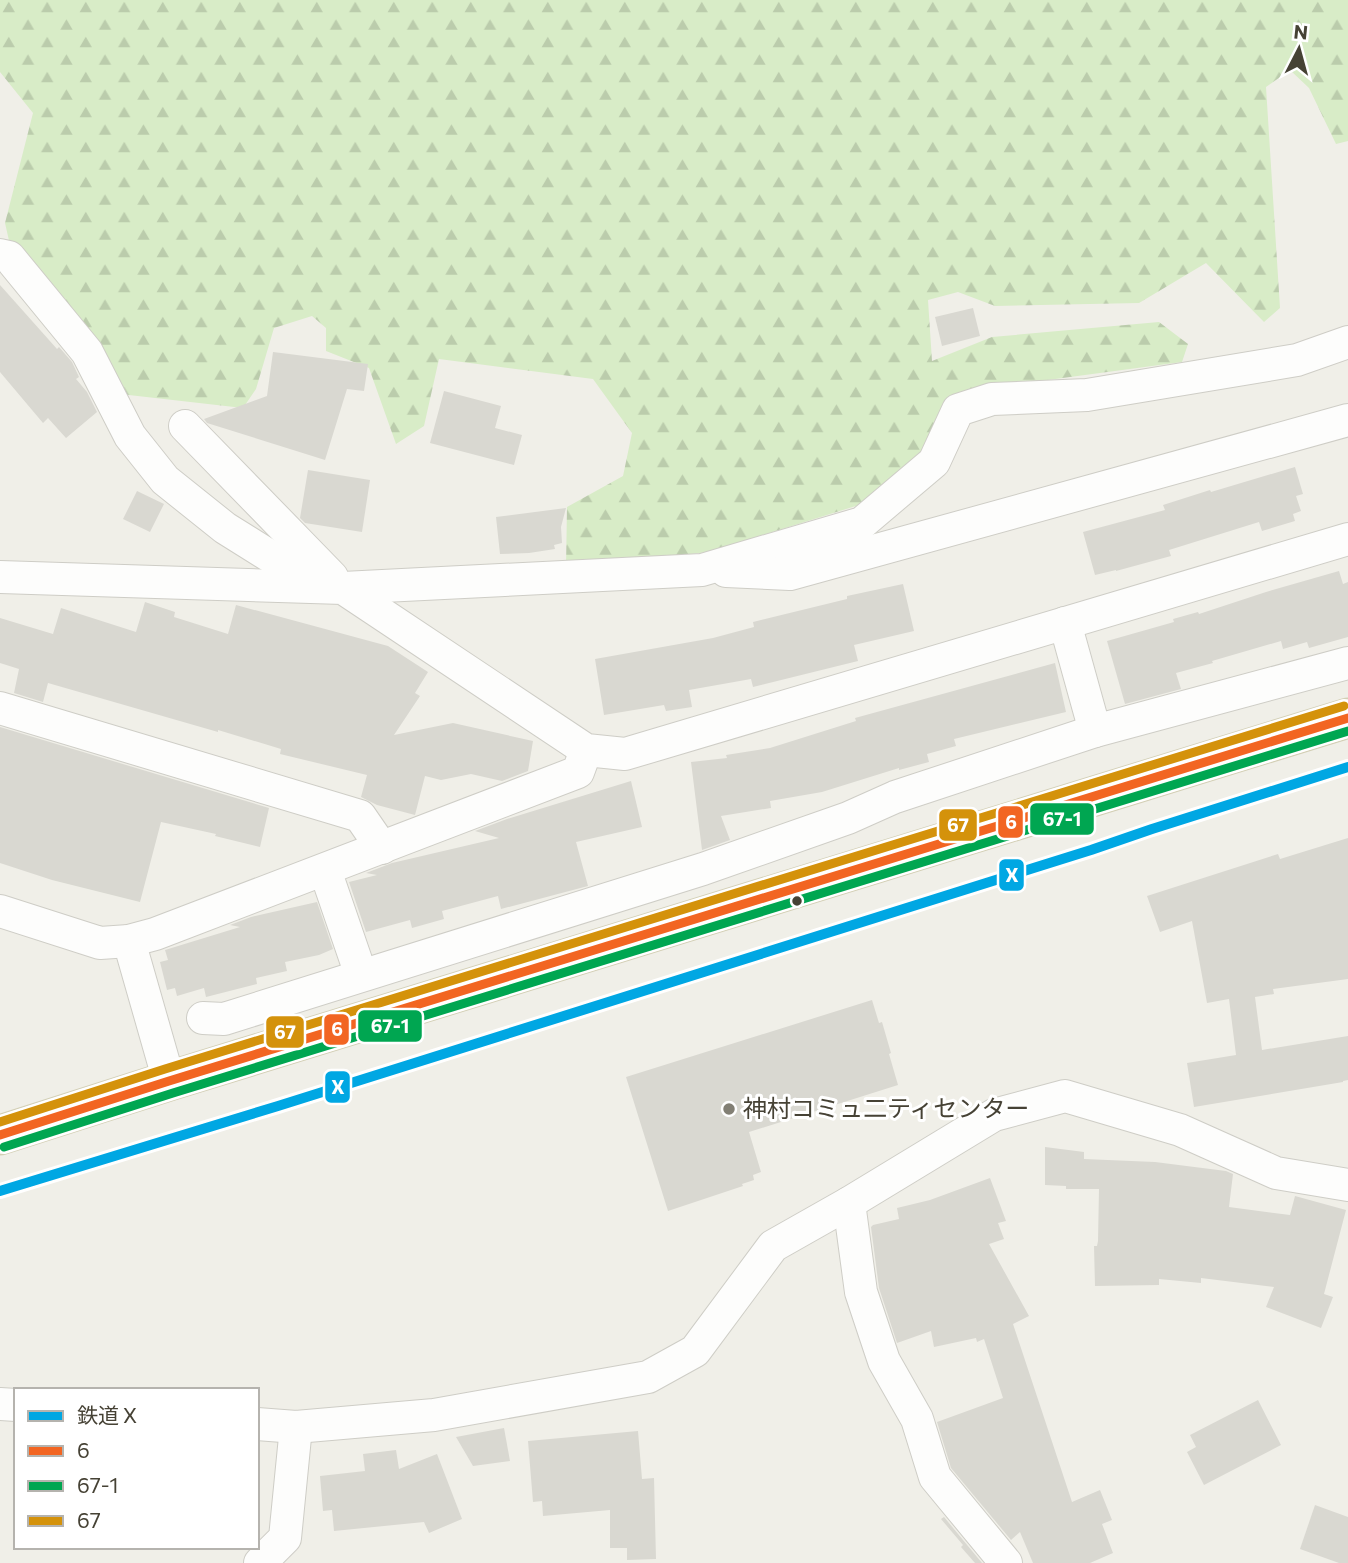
<svg xmlns="http://www.w3.org/2000/svg" width="1348" height="1563" font-family="Commissioner,'Noto Sans JP',sans-serif">
<defs>
<pattern id="forest-firs" width="22" height="20" patternUnits="userSpaceOnUse" patternTransform="scale(1.75)"><rect width="22" height="20" fill="#d8ecc7"/><path d="M5 1l3.5 6h-7zM16 11l3.5 6h-7z" fill="#bbccac"/></pattern>
</defs>
<rect width="100%" height="100%" fill="#f0efe8"/>
<path fill="url(#forest-firs)" d="M0,0h1348v141l-12,3 -27,-56 -19,-18 -24,17 14,221 -16,14 -58,-59 -67,40 -144,3 -37,-14 -30,8 4,61 60,-24 167,-15 29,22 -6,18 -210,28 -58,80 -55,35 -151,47 -142,16 1,-61 56,-31 9,-43 -39,-54 -154,-20 -15,67 -28,18 -27,-76 -43,-17v-23l-14,-12 -38,12 -18,61 -13,19 -123,-14 -102,-114 -13,-57 28,-110 -33,-41z"/>
<g fill="#d9d8d1">
<path d="M0,285l57,64 2,-2 13,15 7,15 -3,2 11,13 10,20 -31,26 -18,-20 -5,5 -43,-51z"/>
<path d="M973,308l7,28 -38,10 -7,-29z"/>
<path d="M273,352l95,12 -4,27 -17,-2 -22,71 -118,-37 -3,-4 63,-23z"/>
<path d="M444,391l57,15 -6,22 27,7 -8,30 -84,-22z"/>
<path d="M1295,467l8,27 -7,2 5,15 -8,3 2,7 -33,10 -3,-9 -90,28 2,6 -55,15v-1l-21,5 -12,-43 82,-22 -2,-5 47,-15 1,2z"/>
<path d="M308,470l62,10 -8,52 -57,-9 -5,-5z"/>
<path d="M137,491l27,13 -14,28 -27,-13z"/>
<path d="M566,508l-5,19 1,16 -8,2 1,4 -26,4 -29,1 -4,-37z"/>
<path d="M1339,571l4,13 5,-2v55l-39,11 -2,-6 -24,7 -2,-8 -69,20 1,2 -37,10 5,16 -56,15 -18,-63 67,-19 -1,-3 25,-7 1,2 67,-22z"/>
<path d="M903,584l11,47 -60,14 4,16 -105,26 -2,-8 -62,11 3,17 -26,4 -2,-6 -60,10 -9,-56 118,-21 41,-11 -1,-5 94,-23v-3z"/>
<path d="M145,602l30,10 -1,5 54,17 8,-29 152,41 40,26 -13,21 5,3 -26,39 59,-12 80,18 -5,30 -26,10 -31,-7 -30,6 -16,-4 -10,39 -38,-10 -16,-8 6,-22 -87,-21 1,-5 -63,-19v2l-170,-49 -5,19 -29,-9 5,-24 -19,-6v-45l53,16 8,-26 75,24z"/>
<path d="M1055,663l11,49 -112,27 2,7 -29,8 2,8 -30,8v-2l-77,24 -52,9 1,7 -50,8 9,24 -28,10 -11,-88 36,-4 -1,-3 44,-7 86,-27 -1,-3z"/>
<path d="M0,727l269,81 -9,39 -45,-11 1,-2 -55,-12 -21,80 -88,-22 -52,-17z"/>
<path d="M631,781l11,46 -66,15 12,44 -87,23 -3,-13 -56,15 2,8 -32,9 -2,-8 -44,12 -17,-50 28,-7 -11,-2 26,-10 107,-25 -24,-7 32,-12z"/>
<path d="M1348,838v141l-75,10 1,5 -19,3 7,53 86,-14v44l-5,1v1l-149,25 -7,-44 49,-8 -7,-56 -22,4 -15,-82 -32,11 -13,-36 131,-42 2,5z"/>
<path d="M317,902l16,47 -14,6 -34,7 2,9 -31,7 1,6 -51,13 -2,-9 -27,8 -2,-8 -8,2 -7,-28 8,-2 -3,-10 75,-23 -10,-2 21,-8z"/>
<path d="M872,1000l7,23 3,-1 9,31 -2,1 9,31 -149,47 12,40 -8,3 1,5 -12,4 1,2 -75,25 -42,-134z"/>
<path d="M1045,1147l39,5v7l71,3 71,9 7,3 -4,33 61,8 5,-19 51,14 -22,84 9,3 -12,31 -55,-21 8,-20 -73,-9v5l-42,-4v6l-64,1 -1,-40h3l1,-5 1,-52h-33v-3l-21,-1z"/>
<path d="M990,1178l16,43 -8,2 6,16 -15,5 40,72 -16,8 59,178 28,-12 12,30 -10,4 11,29 -23,10h-57l-13,-31 -9,8 -60,-72 -14,-46 66,-24 -19,-59 -7,3 -1,-4 -42,9 -3,-16 -34,12 -18,-55 -8,-61 2,-2 26,-6 -2,-11 33,-8z"/>
<path d="M1258,1400l23,45 -77,40 -17,-33 9,-5 -6,-12z"/>
<path d="M504,1428l6,33 -37,5 -17,-29z"/>
<path d="M638,1431l4,48 12,-1 2,81 -29,1v-12h-17v-38l-67,6 -1,-15 -9,1 -5,-61z"/>
<path d="M396,1450l3,19 38,-15 25,65 -33,14 -5,-11 -90,9 -2,-21 -9,1 -3,-35 45,-5 -2,-17z"/>
<path d="M1315,1505l33,12v46h-9l-39,-14z"/>
<path d="M944,1517l38,46h-7l-14,-16 2,-2 -22,-26z"/>
</g>
<g fill="none" stroke-linecap="round" stroke-linejoin="round">
<g stroke="#cecdc6" stroke-width="34">
<g id="minor">
<path d="M0,255l9,2 78,95 43,84 35,44 60,48 48,30 70,30 359,-18 160,-47 72,-61 24,-52 34,-11 95,-4 210,-35 51,-18"/>
<path d="M185,426l147,151"/>
<path d="M726,571l64,3 558,-154"/>
<path d="M0,577l343,11 243,162 39,4 723,-215"/>
<path d="M1065,623l30,108"/>
<path d="M0,708l360,108 22,32"/>
<path d="M325,870l36,105"/>
<path d="M0,911l100,32 29,-2 26,-7 423,-162 8,-22"/>
<path d="M129,941l40,140"/>
<path d="M203,1018l21,1 479,-150 145,-51 47,-21 200,-66 253,-68"/>
<path d="M849,1203l12,89 23,69 33,58 18,58 71,86"/>
<path d="M0,1404l16,1"/>
<path d="M257,1424l39,3 138,-12 214,-38 47,-26 78,-105 76,-43 145,-88 71,-19 115,34 96,43 72,12"/>
<path d="M260,1563l25,-25 11,-111"/>
</g>
</g>
<g stroke="#d3cfb5" stroke-width="41">
<path id="primary" d="M0,1135l169,-54 1179,-363"/>
</g>
<use href="#minor" stroke="#fdfdfc" stroke-width="32"/>
<use href="#primary" stroke="#f1efe3" stroke-width="38"/>
<g stroke="#fff" stroke-width="14">
<path id="bus-1" d="M0,1135l169,-54 1179,-363"/>
</g>
<g stroke="#fff" stroke-width="14">
<path id="bus-2" d="M4,1147l169,-54 1175,-362"/>
</g>
<g stroke="#fff" stroke-width="14">
<path id="bus-3" d="M0,1122l165,-53 1179,-363"/>
</g>
<use href="#bus-1" stroke="#f26522" stroke-width="9"/>
<use href="#bus-2" stroke="#00a651" stroke-width="9"/>
<use href="#bus-3" stroke="#d4920b" stroke-width="9"/>
<g stroke="#fff" stroke-width="16">
<path id="rail-1" d="M0,1191l278,-85 813,-256 61,-21 196,-62"/>
</g>
<use href="#rail-1" stroke="#00a7e3" stroke-width="10"/>
</g>
<circle fill="#464235" stroke="#fff" stroke-width="2.5" cx="797" cy="901" r="6"/>
<circle fill="#827f74" stroke="#fff" stroke-width="2.5" cx="729" cy="1109" r="7"/>
<g text-anchor="middle" stroke-width="6" stroke-linejoin="round" paint-order="stroke">
<g font-size="24" fill="#464235" stroke="#fff" text-anchor="start">
<text x="743" y="1117">神村コミュ二ティセンター</text>
</g>
</g>
<g stroke="#fff" stroke-width="2.5">
<rect x="1029" y="802" width="66" height="34" rx="7" fill="#00a651"/>
<rect x="997" y="805" width="27" height="34" rx="7" fill="#f26522"/>
<rect x="938" y="808" width="40" height="34" rx="7" fill="#d4920b"/>
<rect x="998" y="858" width="27" height="34" rx="7" fill="#00a7e3"/>
<rect x="357" y="1009" width="66" height="34" rx="7" fill="#00a651"/>
<rect x="323" y="1013" width="27" height="33" rx="7" fill="#f26522"/>
<rect x="265" y="1015" width="40" height="34" rx="7" fill="#d4920b"/>
<rect x="324" y="1070" width="27" height="34" rx="7" fill="#00a7e3"/>
</g>
<g font-size="19" text-anchor="middle" font-weight="bold" fill="#fff">
<text x="1062" y="826">67-1</text>
<text x="1011" y="829">6</text>
<text x="958" y="832">67</text>
<text x="1012" y="882">X</text>
<text x="390" y="1033">67-1</text>
<text x="337" y="1036">6</text>
<text x="285" y="1039">67</text>
<text x="338" y="1094">X</text>
</g>
<rect x="14" y="1388" width="245" height="161" fill="#ffffff" stroke="#b5b3ae" stroke-width="2"/>
<rect x="28" y="1411" width="35" height="10" fill="#00a7e3" stroke="#b5b3ae" stroke-width="2"/>
<text x="77" y="1423" font-size="21" fill="#464235">鉄道 X</text>
<rect x="28" y="1446" width="35" height="10" fill="#f26522" stroke="#b5b3ae" stroke-width="2"/>
<text x="77" y="1458" font-size="21" fill="#464235">6</text>
<rect x="28" y="1481" width="35" height="10" fill="#00a651" stroke="#b5b3ae" stroke-width="2"/>
<text x="77" y="1493" font-size="21" fill="#464235">67-1</text>
<rect x="28" y="1516" width="35" height="10" fill="#d4920b" stroke="#b5b3ae" stroke-width="2"/>
<text x="77" y="1528" font-size="21" fill="#464235">67</text>
<g transform="translate(1299 49) rotate(6)" stroke="#ffffff" stroke-width="5" paint-order="stroke">
<path d="M0-5L12 26L0 18L-12 26Z" fill="#464235"/>
<text y="-10" font-size="19" font-weight="bold" text-anchor="middle" fill="#464235">N</text>
</g>
</svg>
